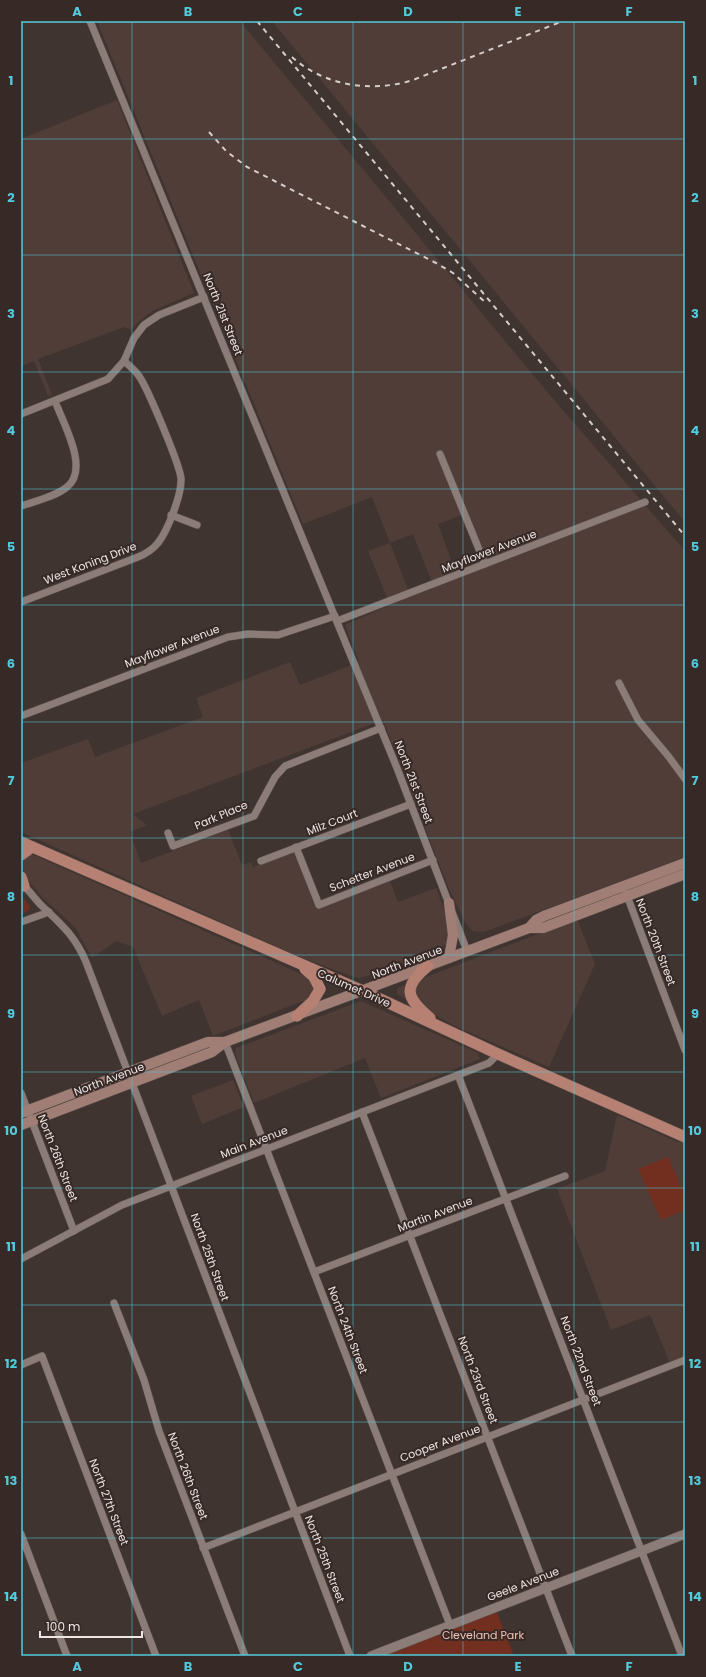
<svg xmlns="http://www.w3.org/2000/svg" width="706" height="1677" font-family="Poppins,sans-serif">
<rect width="100%" height="100%" fill="#403430"/>
<g fill="#503d38" fill-rule="evenodd">
<path d="M97,21h143l309,373 136,157v306l-201,75 -12,-1 -7,-9 -16,-33 -66,-169 -250,94 14,11 -17,7 11,31 87,-33 14,35 9,-3 2,5 36,-14h6l21,51 74,-23 8,21 38,-14 15,40 -1,13 -11,8 -69,26 -11,3 -11,-3 -55,-21 -272,-122v-69l67,-24 7,18 108,-40 -7,-19 94,-36 10,23 59,-23 -14,-37 45,-20 -22,-54 22,-8 -18,-46 -69,27zM468,513l21,53 -31,13 -20,-55zM413,534l21,54 -23,9 -21,-54z"/>
<path d="M272,21h413v501l-29,-35z"/>
<path d="M117,100l77,193 -42,18 -15,12 -6,7 -7,-3 -86,32 14,36 -4,1 -14,-35 -13,5v-227z"/>
<path d="M29,853l295,131 2,4v4l-113,44 -14,-36 -37,16 -29,-69 -17,-6 -24,17 -17,-31 -32,-29 -14,-17 -8,-16v-8z"/>
<path d="M577,919l18,45 -46,103 -90,-39 -62,-34v-5l3,-2z"/>
<path d="M361,1001l117,52 2,6 -99,39 -16,-40 -111,45 -19,-49 1,-6z"/>
<path d="M233,1080l11,27 -42,17 -11,-28z"/>
<path d="M617,1115l63,28 -2,-9 7,3v223l-14,5 -21,-50 -39,15 -54,-141 48,-18z"/>
</g>
<g fill="#722f20">
<path d="M21,895l8,10 1,4 -9,6z"/>
<path d="M668,1157l17,39v14l-24,10 -23,-51z"/>
<path d="M495,1608l19,48h-143z"/>
</g>
<g fill="none" stroke-linecap="round" stroke-linejoin="round">
<g stroke="#5b504d" stroke-width="8">
<g id="minor">
<path d="M90,21l307,747 70,183"/>
<path d="M21,414l87,-35 16,-18 10,-23 10,-13 15,-10 45,-18"/>
<path d="M440,454l45,110"/>
<path d="M21,506c14,-5 34,-9 46,-19 23,-18 -4,-64 -12,-86"/>
<path d="M171,515l26,10"/>
<path d="M21,602l117,-45c8,-3 14,-7 20,-14 10,-13 24,-49 23,-65 -2,-15 -33,-89 -42,-102 -4,-6 -9,-10 -15,-15"/>
<path d="M337,621l308,-119"/>
<path d="M619,683l19,37 31,37 16,22"/>
<path d="M21,716l207,-79 20,-3 30,1 57,-19"/>
<path d="M168,833l5,13 81,-30 21,-39 10,-11 96,-38"/>
<path d="M296,847l23,58 114,-45"/>
<path d="M261,861l150,-57"/>
<path d="M21,883c8,7 14,16 21,23 20,19 33,30 44,56l264,694"/>
<path d="M626,893l59,157"/>
<path d="M21,922l28,-10"/>
<path d="M225,1042l225,583"/>
<path d="M458,1075l224,581"/>
<path d="M21,1093l53,138"/>
<path d="M362,1112l210,544"/>
<path d="M21,1259l101,-54 367,-142 9,-9"/>
<path d="M314,1272l251,-96"/>
<path d="M114,1303l30,77 15,51 86,225"/>
<path d="M21,1365l21,-9 114,300"/>
<path d="M21,1534l46,122"/>
<path d="M203,1548l482,-188"/>
</g>
</g>
<g stroke="#5b504d" stroke-width="10">
<path id="tertiary" d="M371,1656l314,-122"/>
</g>
<g stroke="#5b504d" stroke-width="11">
<g id="secondary">
<path d="M529,928l7,-8 8,-4 141,-53"/>
<path d="M449,958l4,-23 -4,-32"/>
<path d="M21,1113l187,-71h17"/>
<path d="M21,1125l191,-73 13,-10 304,-114h14l142,-54"/>
</g>
</g>
<g stroke="#5b504d" stroke-width="12">
<g id="primary">
<path d="M21,842l342,149 135,63 187,83"/>
<path d="M21,855l11,-8"/>
<path d="M21,877l3,9"/>
<path d="M428,966c-26,21 -22,32 2,52"/>
<path d="M297,1016l16,-15 7,-12 -6,-12 -9,-8"/>
</g>
</g>
<use href="#minor" stroke="#8b7c78" stroke-width="7"/>
<use href="#tertiary" stroke="#8b7c78" stroke-width="9"/>
<use href="#secondary" stroke="#a07e75" stroke-width="10"/>
<use href="#primary" stroke="#b68073" stroke-width="11"/>
<g stroke="#d6cdcb" stroke-width="2" stroke-dasharray="5 5" stroke-linecap="butt">
<path d="M257,21l428,515"/>
<path d="M292,57c32,29 80,36 121,23l150,-59"/>
<path d="M209,132l17,19 21,16 189,96 17,10 33,30"/>
</g>
</g>
<path fill="none" stroke="#53cadc" stroke-width="1" stroke-opacity="0.55" d="M132,21v1635M243,21v1635M353,21v1635M463,21v1635M574,21v1635M21,139h664M21,255h664M21,372h664M21,489h664M21,605h664M21,722h664M21,838h664M21,955h664M21,1072h664M21,1188h664M21,1305h664M21,1422h664M21,1538h664"/>
<g text-anchor="middle" stroke-width="4" stroke-linejoin="round" paint-order="stroke">
<g font-size="11" fill="#eee6e4" stroke="#362926">
<text transform="translate(223 314) rotate(68)" y="4">North 21st Street</text>
<text transform="translate(489 551) rotate(-21)" y="4">Mayflower Avenue</text>
<text transform="translate(90 563) rotate(-21)" y="4">West Koning Drive</text>
<text transform="translate(172 646) rotate(-21)" y="4">Mayflower Avenue</text>
<text transform="translate(414 782) rotate(69)" y="4">North 21st Street</text>
<text transform="translate(221 815) rotate(-23)" y="4">Park Place</text>
<text transform="translate(332 822) rotate(-21)" y="4">Milz Court</text>
<text transform="translate(372 872) rotate(-21)" y="4">Schetter Avenue</text>
<text transform="translate(656 942) rotate(69)" y="4">North 20th Street</text>
<text transform="translate(407 962) rotate(-21)" y="4">North Avenue</text>
<text transform="translate(354 988) rotate(24)" y="4">Calumet Drive</text>
<text transform="translate(109 1079) rotate(-21)" y="4">North Avenue</text>
<text transform="translate(254 1142) rotate(-21)" y="4">Main Avenue</text>
<text transform="translate(58 1158) rotate(69)" y="4">North 26th Street</text>
<text transform="translate(435 1214) rotate(-21)" y="4">Martin Avenue</text>
<text transform="translate(210 1257) rotate(70)" y="4">North 25th Street</text>
<text transform="translate(348 1330) rotate(69)" y="4">North 24th Street</text>
<text transform="translate(581 1361) rotate(69)" y="4">North 22nd Street</text>
<text transform="translate(478 1380) rotate(69)" y="4">North 23rd Street</text>
<text transform="translate(440 1443) rotate(-21)" y="4">Cooper Avenue</text>
<text transform="translate(188 1476) rotate(69)" y="4">North 26th Street</text>
<text transform="translate(109 1502) rotate(69)" y="4">North 27th Street</text>
<text transform="translate(325 1559) rotate(69)" y="4">North 25th Street</text>
<text transform="translate(523 1584) rotate(-21)" y="4">Geele Avenue</text>
</g>
<g font-size="11" fill="#f1c2b6" stroke="#362926">
<text x="483" y="1639">Cleveland Park</text>
</g>
</g>
<rect width="706" height="1677" fill="none" stroke="#362926" stroke-width="44"/>
<path d="M40 1631v6h102v-6" fill="none" stroke="#eee6e4" stroke-width="2"/>
<text x="46" y="1631" font-size="12" fill="#eee6e4" stroke="#362926" stroke-width="3" paint-order="stroke">100 m</text>
<rect x="22" y="22" width="662" height="1633" fill="none" stroke="#53cadc" stroke-width="1.5"/>
<g font-size="13" text-anchor="middle" font-weight="bold" fill="#53cadc">
<text x="77" y="16">A</text>
<text x="188" y="16">B</text>
<text x="298" y="16">C</text>
<text x="408" y="16">D</text>
<text x="518" y="16">E</text>
<text x="629" y="16">F</text>
<text x="11" y="85">1</text>
<text x="695" y="85">1</text>
<text x="11" y="202">2</text>
<text x="695" y="202">2</text>
<text x="11" y="318">3</text>
<text x="695" y="318">3</text>
<text x="11" y="435">4</text>
<text x="695" y="435">4</text>
<text x="11" y="551">5</text>
<text x="695" y="551">5</text>
<text x="11" y="668">6</text>
<text x="695" y="668">6</text>
<text x="11" y="785">7</text>
<text x="695" y="785">7</text>
<text x="11" y="901">8</text>
<text x="695" y="901">8</text>
<text x="11" y="1018">9</text>
<text x="695" y="1018">9</text>
<text x="11" y="1135">10</text>
<text x="695" y="1135">10</text>
<text x="11" y="1251">11</text>
<text x="695" y="1251">11</text>
<text x="11" y="1368">12</text>
<text x="695" y="1368">12</text>
<text x="11" y="1485">13</text>
<text x="695" y="1485">13</text>
<text x="11" y="1601">14</text>
<text x="695" y="1601">14</text>
<text x="77" y="1671">A</text>
<text x="188" y="1671">B</text>
<text x="298" y="1671">C</text>
<text x="408" y="1671">D</text>
<text x="518" y="1671">E</text>
<text x="629" y="1671">F</text>
</g>
</svg>
